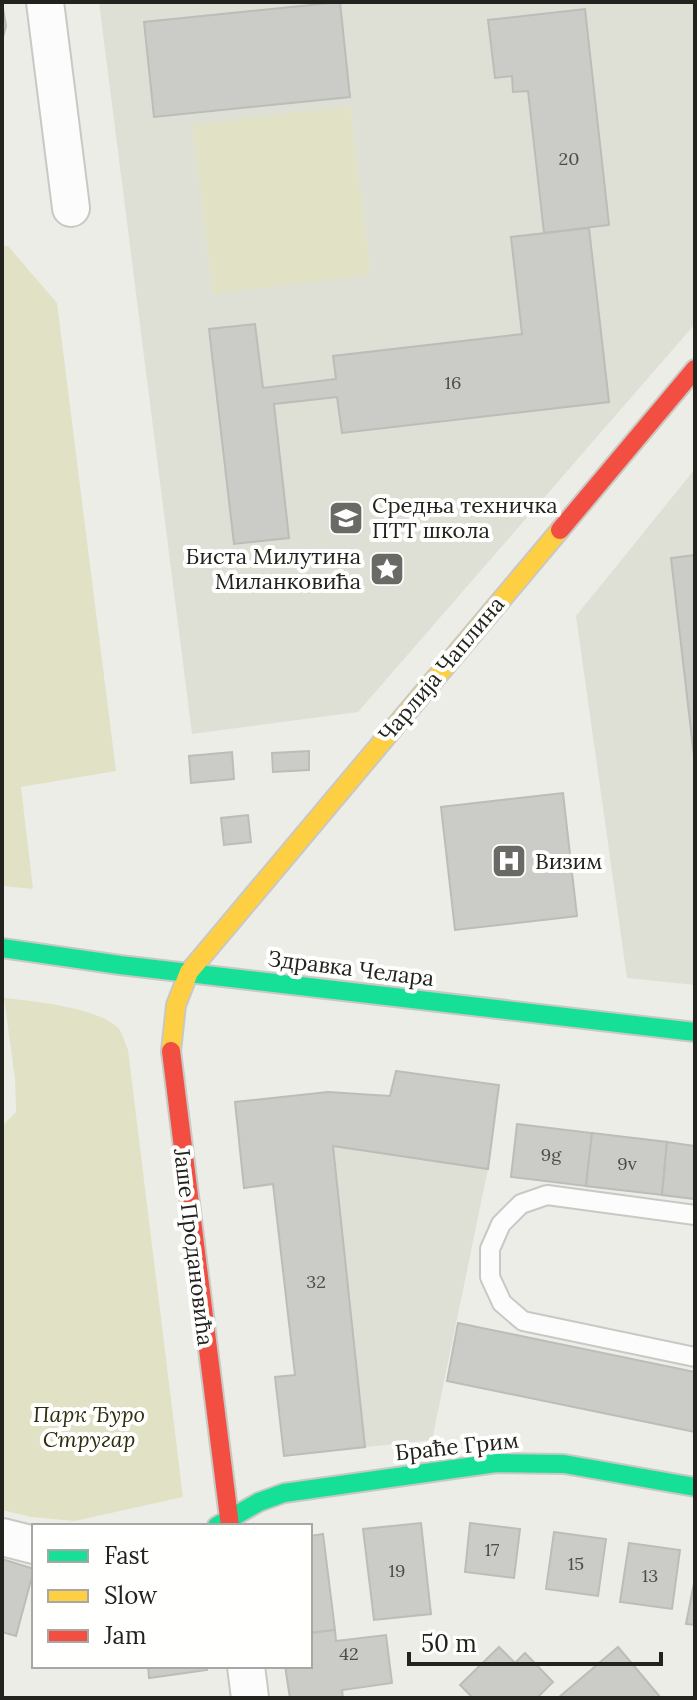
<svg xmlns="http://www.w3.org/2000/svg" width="697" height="1700" font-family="Lora,serif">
<rect width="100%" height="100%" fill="#edede8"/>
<g fill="#dfe0d5">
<path d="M99,2h596v322l-337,388 -166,22z"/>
<path d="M695,469v516l-68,-7 -51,-362z"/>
<path d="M396,1071l103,14 -11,84 -56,271 -148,16 -9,-79 20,-2 -22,-190 -29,3 -9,-86 93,-10 61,4z"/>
</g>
<g fill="#e1e2c5">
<path d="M350,106l21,169 -158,19 -21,-169z"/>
<path d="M2,246h6l49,57 59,468 -95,16 12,102 -31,-3z"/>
<path d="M4,998c28,3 92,9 113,29 5,4 8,16 11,23l55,447 -108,24 -44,-4 -29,-7v-384l14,-14 -1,-33z"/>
</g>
<g fill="#cbcbc7" stroke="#bcbcb8" stroke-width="2">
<path d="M2,2l4,24 -4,15z"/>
<path d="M340,2l10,95 -196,20 -10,-95z"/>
<path d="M585,9l24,216 -65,8 -16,-142 -15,1 -1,-16 -17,2 -7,-58z"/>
<path d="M589,228l20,174 -267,31 -5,-36 -63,7 15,134 -55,6 -25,-215 46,-5 8,64 73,-9 -3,-23 189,-22 -11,-97z"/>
<path d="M695,555v210l-24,-207z"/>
<path d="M309,751v19l-36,2 -1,-19z"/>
<path d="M232,752l2,27 -43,4 -2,-27z"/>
<path d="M563,793l14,123 -122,14 -14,-123z"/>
<path d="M248,815l3,27 -27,3 -3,-27z"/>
<path d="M396,1071l103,14 -11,84 -155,-23 32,301 -81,9 -9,-79 20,-2 -22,-191 -29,4 -9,-86 93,-10 62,4z"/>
<path d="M517,1124l75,9 -6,53 -75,-9z"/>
<path d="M592,1133l75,9 -5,53 -76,-9z"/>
<path d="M667,1142l28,4v53l-33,-4z"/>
<path d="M458,1323l237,49v60l-248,-51z"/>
<path d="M421,1523l10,91 -57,6 -11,-91z"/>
<path d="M470,1523l50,6 -6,49 -49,-6z"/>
<path d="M554,1532l52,7 -8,57 -52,-7z"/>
<path d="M323,1534l12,96 -25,3v-97z"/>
<path d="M629,1543l51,7 -8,59 -52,-7z"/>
<path d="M2,1559l32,10 -18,67 -14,-4z"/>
<path d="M695,1578v47l-9,-1z"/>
<path d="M335,1630l1,11 50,-6 6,48 -50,7 1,8h-53l-5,-32h25v-33z"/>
<path d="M499,1647l16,16 10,-10 28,29 -16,16h-64l-13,-13z"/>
<path d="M618,1647l43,51h-103z"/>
<path d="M148,1666h58l1,4 -58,8z"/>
</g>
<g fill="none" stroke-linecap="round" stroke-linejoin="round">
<g stroke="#c8c8c4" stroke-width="22">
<path id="lane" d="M695,1215l-148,-20 -26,9 -20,20 -11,25v28l12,26 21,18 172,36"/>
</g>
<g stroke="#c8c8c4" stroke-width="40">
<g id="street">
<path d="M45,2l26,206"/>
<path d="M2,1537l32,8"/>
<path d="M246,1666l4,32"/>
</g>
</g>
<g stroke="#c8c8c4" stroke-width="22">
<g id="fast">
<path d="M2,948l118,17 575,67"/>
<path d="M217,1526l42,-24 25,-9 212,-30 68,1 131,23"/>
</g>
</g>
<g stroke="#c8c8c4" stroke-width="22">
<path id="slow" d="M171,1051l5,-46 13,-33 371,-442"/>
</g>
<g stroke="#c8c8c4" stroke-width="22">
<g id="jam">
<path d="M560,530l135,-161"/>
<path d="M171,1051l59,475"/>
</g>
</g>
<use href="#lane" stroke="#fcfcfc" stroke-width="18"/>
<use href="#street" stroke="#fcfcfc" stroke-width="36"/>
<use href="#fast" stroke="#16e098" stroke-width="18"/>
<use href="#slow" stroke="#ffcf43" stroke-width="18"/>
<use href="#jam" stroke="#f24e42" stroke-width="18"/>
</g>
<defs>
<g id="school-square" transform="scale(1.8)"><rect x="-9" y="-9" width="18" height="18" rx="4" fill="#696965" stroke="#fffffe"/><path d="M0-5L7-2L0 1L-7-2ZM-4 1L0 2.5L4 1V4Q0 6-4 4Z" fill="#fff"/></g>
<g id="sight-square" transform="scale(1.8)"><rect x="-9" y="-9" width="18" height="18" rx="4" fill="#696965" stroke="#fffffe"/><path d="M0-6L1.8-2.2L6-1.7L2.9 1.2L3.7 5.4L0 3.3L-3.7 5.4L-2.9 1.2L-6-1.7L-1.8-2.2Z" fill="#fff"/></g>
<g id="hospital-square" transform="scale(1.8)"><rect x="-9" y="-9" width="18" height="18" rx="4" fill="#696965" stroke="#fffffe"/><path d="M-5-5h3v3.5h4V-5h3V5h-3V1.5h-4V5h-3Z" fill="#fff"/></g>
</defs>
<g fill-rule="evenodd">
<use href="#school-square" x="346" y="518"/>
<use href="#sight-square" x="387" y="569"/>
<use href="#hospital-square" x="509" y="861"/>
</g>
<g text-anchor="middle" stroke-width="8" stroke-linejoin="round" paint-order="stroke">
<g font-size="18" fill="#4c4c49">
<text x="569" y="165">20</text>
<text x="453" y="389">16</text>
<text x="551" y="1161">9g</text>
<text x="627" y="1170">9v</text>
<text x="316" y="1288">32</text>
<text x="492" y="1556">17</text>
<text x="576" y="1570">15</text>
<text x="397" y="1577">19</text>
<text x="650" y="1582">13</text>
<text x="349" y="1660">42</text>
</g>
<g font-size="22" fill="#22221f" stroke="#fffffe" text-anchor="start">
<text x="372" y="513">Средња техничка<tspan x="372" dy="25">ПТТ школа</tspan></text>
<text x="361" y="564" text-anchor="end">Биста Милутина<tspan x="361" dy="25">Миланковића</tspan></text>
<text x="535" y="869">Визим</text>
</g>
<g font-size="22" fill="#22221f" stroke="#fffffe">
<text transform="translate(441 669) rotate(-50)" y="8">Чарлија Чаплина</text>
<text transform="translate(351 968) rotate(7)" y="8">Здравка Челара</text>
<text transform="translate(194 1247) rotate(83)" y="8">Јаше Продановића</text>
<text transform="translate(457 1446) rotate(-6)" y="8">Браће Грим</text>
</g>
<g font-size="22" font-style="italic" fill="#2e2e10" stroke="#fffffe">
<text x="89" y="1422">Парк Ђуро<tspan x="89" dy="25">Стругар</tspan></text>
</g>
</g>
<rect width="697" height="1700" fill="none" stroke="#22221f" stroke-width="8"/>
<rect x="32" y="1524" width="280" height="144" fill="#fffffe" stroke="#a7a7a5" stroke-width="2"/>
<rect x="48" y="1550" width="40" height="12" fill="#16e098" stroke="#a7a7a5" stroke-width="2"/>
<text x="104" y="1564" font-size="24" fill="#22221f">Fast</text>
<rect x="48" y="1590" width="40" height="12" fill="#ffcf43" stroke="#a7a7a5" stroke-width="2"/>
<text x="104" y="1604" font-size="24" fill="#22221f">Slow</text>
<rect x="48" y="1630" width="40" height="12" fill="#f24e42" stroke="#a7a7a5" stroke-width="2"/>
<text x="104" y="1644" font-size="24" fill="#22221f">Jam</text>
<path d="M409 1652v12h252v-12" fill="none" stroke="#22221f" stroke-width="4"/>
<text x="421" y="1652" font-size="24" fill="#22221f" stroke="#fffffe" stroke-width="6" paint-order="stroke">50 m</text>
</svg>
